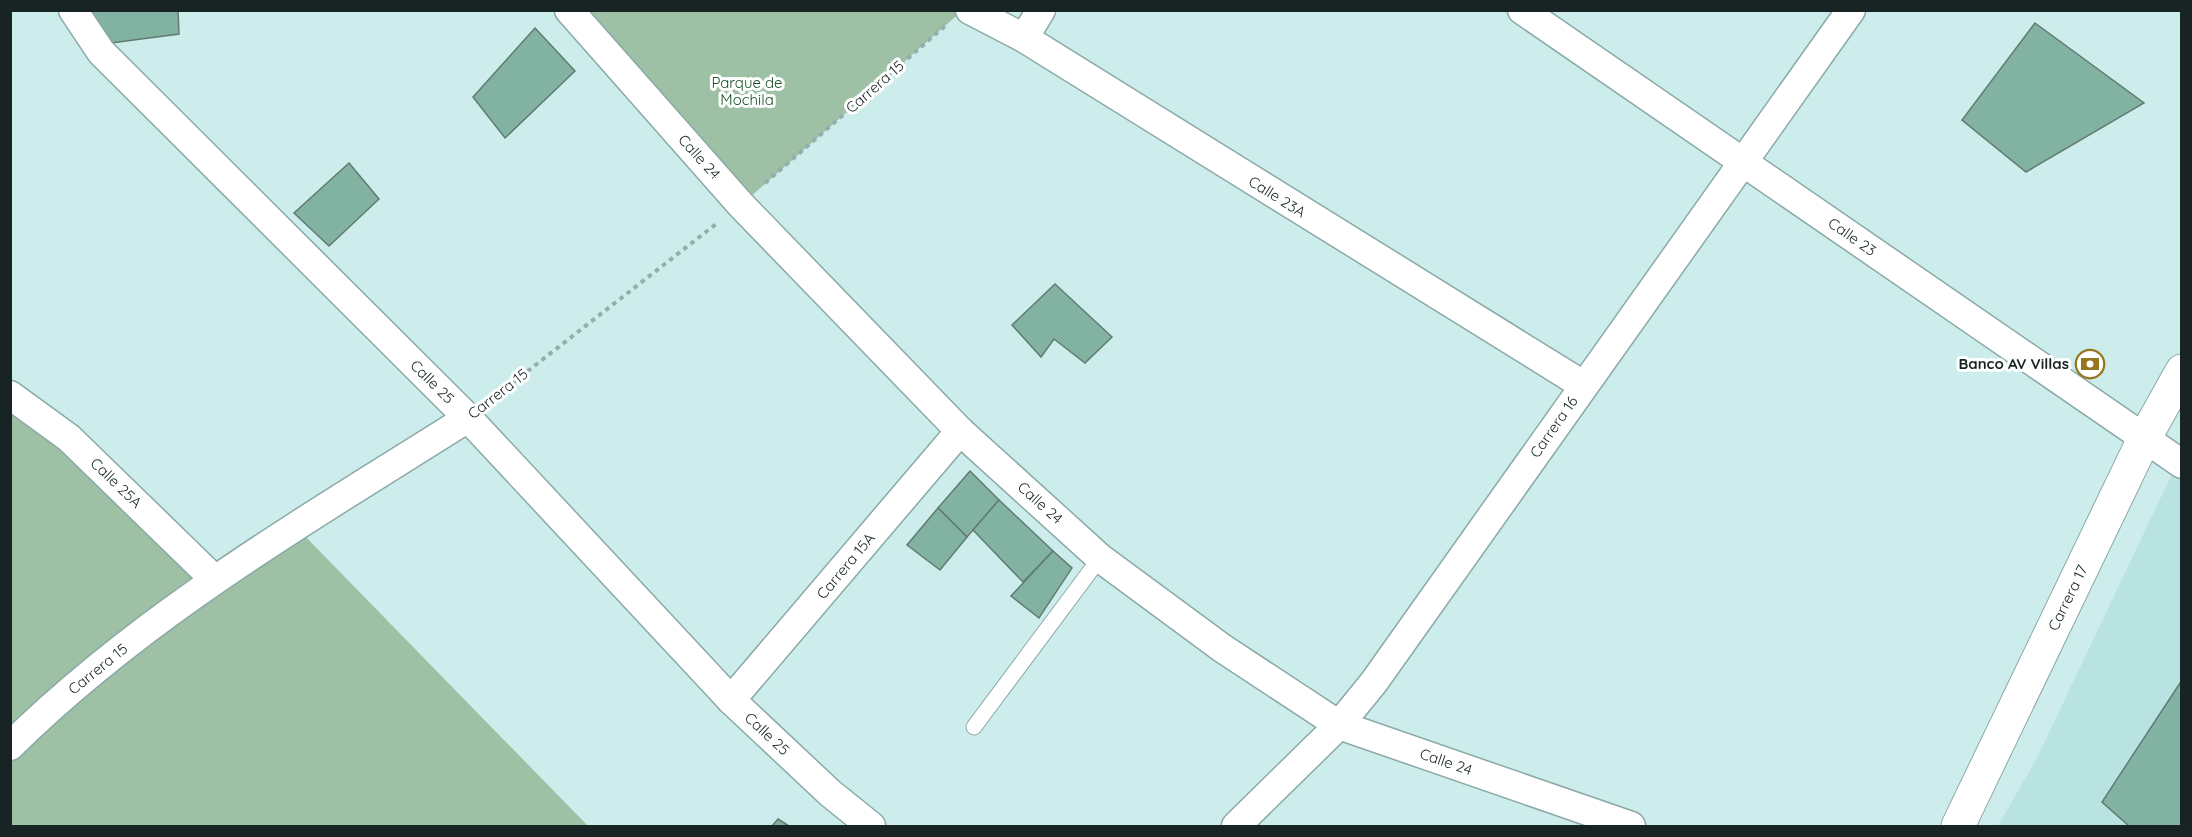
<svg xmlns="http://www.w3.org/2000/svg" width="2192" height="837" font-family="Quicksand,sans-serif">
<rect width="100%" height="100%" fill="#ccedeb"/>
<path fill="#b9e3e0" d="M2181,455v371h-183l39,-68z"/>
<g fill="#9ec0a4">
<path d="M566,11h396l-221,194z"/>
<path d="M10,395l204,184 82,-52 292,299h-577z"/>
</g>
<g fill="#82b3a2" stroke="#617b71" stroke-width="1.5">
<path d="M90,10h88l1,24 -83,11z"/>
<path d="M2035,23l109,80 -118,69 -64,-52z"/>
<path d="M535,28l40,43 -70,67 -32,-41z"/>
<path d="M349,163l30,36 -50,47 -35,-33z"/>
<path d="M1055,284l57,53 -27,26 -31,-24 -13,18 -29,-32z"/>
<path d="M970,471l29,29 -32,37 -29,-29z"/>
<path d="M999,500l54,51 -30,31 -50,-52z"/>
<path d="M938,508l29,29 -27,33 -33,-25z"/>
<path d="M1053,551l19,17 -33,50 -28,-22z"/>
<path d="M2182,680v146h-53l-27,-24z"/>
<path d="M778,819l11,7h-17z"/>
</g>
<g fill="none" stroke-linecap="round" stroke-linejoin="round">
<g stroke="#8aa9a7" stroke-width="17">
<path id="lane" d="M974,727l126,-169"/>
</g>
<g stroke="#8aa9a7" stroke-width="31">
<g id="street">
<path d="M73,10l28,42 367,366 263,282 99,93 41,33"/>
<path d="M569,10l172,195 219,226 140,127 122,90 117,77 292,101"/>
<path d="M970,10l54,28 559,347"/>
<path d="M1522,10l660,454"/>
<path d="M1024,38l17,-28"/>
<path d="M10,395l59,43 145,141"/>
<path d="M731,700l229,-269"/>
<path d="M10,746c135,-133 300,-228 458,-328"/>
<path d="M1236,826l103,-101 35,-43 477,-672"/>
</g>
</g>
<g stroke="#8aa9a7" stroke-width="35">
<path id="secondary" d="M1958,826l186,-387 38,-68"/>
</g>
<g stroke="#94aead" stroke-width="4" stroke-dasharray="4.5 4.5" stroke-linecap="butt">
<path d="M765,183l180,-157"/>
<path d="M492,399l224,-175"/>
</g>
<use href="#lane" stroke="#fff" stroke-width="15"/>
<use href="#street" stroke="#fff" stroke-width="28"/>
<use href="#secondary" stroke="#fff" stroke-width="33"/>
</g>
<defs>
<g id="bank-ring" transform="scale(1.5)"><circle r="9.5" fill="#fff" stroke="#97761f" stroke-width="1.5"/><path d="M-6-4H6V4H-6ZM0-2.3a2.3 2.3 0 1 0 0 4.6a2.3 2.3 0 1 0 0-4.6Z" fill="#97761f"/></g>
</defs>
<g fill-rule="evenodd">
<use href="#bank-ring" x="2090" y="364"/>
</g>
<g text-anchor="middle" stroke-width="6" stroke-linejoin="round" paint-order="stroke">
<g font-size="15" fill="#154d25" stroke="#fff">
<text x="747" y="88">Parque de<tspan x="747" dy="17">Mochila</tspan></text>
</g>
<g font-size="15" fill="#182424" stroke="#fff">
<text transform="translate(875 87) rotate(-41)" y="5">Carrera 15</text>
<text transform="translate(699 157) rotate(48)" y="5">Calle 24</text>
<text transform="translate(1277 197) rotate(32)" y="5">Calle 23A</text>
<text transform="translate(1852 237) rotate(35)" y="5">Calle 23</text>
<text transform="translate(432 382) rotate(45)" y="5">Calle 25</text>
<text transform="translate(498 394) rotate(-38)" y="5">Carrera 15</text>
<text transform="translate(1554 427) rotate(-55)" y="5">Carrera 16</text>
<text transform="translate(116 483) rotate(44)" y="5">Calle 25A</text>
<text transform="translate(1040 503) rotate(42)" y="5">Calle 24</text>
<text transform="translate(846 566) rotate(-50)" y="5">Carrera 15A</text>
<text transform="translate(2068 598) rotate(-64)" y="5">Carrera 17</text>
<text transform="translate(98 669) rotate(-39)" y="5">Carrera 15</text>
<text transform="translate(767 734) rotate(43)" y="5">Calle 25</text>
<text transform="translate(1446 762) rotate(19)" y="5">Calle 24</text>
</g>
<g font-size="15" font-weight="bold" fill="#182424" stroke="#fff" text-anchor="end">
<text x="2069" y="369">Banco AV Villas</text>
</g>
</g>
<rect width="2192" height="837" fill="none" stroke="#182424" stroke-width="24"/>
</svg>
